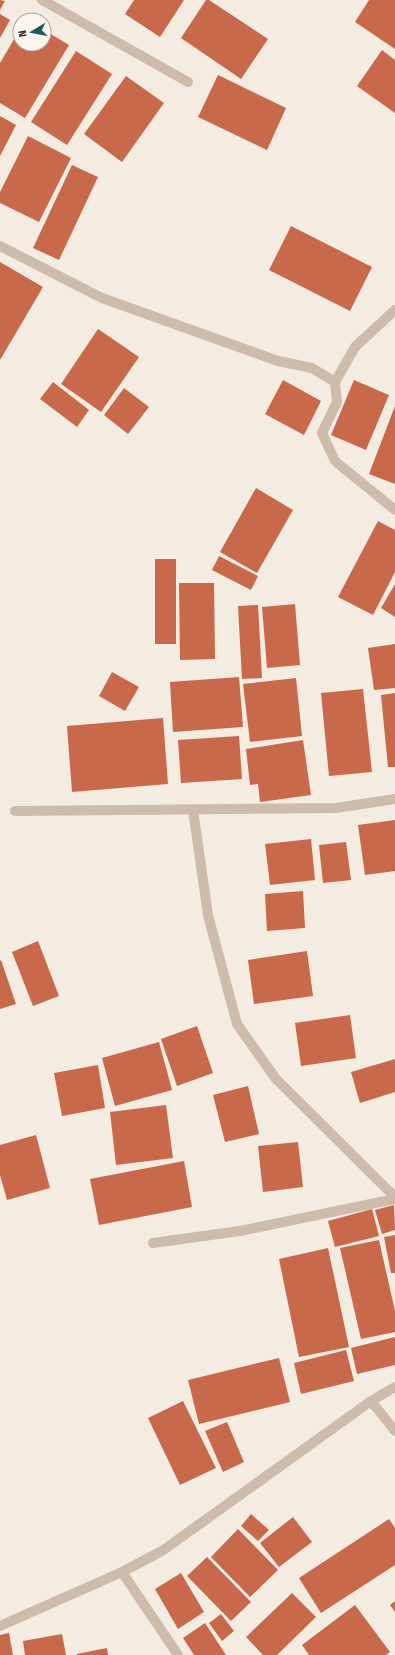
<svg xmlns="http://www.w3.org/2000/svg" width="395" height="1655" font-family="'Fira Sans Condensed',sans-serif">
<rect width="100%" height="100%" fill="#f4ebe1"/>
<g fill="#c8694b">
<path d="M0,0l5,1 -5,9z"/>
<path d="M134,0h50l-24,37 -35,-23z"/>
<path d="M206,0h3l59,39 -27,40 -60,-41z"/>
<path d="M369,0h26v49l-40,-27z"/>
<path d="M0,14l10,6 -10,18z"/>
<path d="M20,29v15h24v-14l25,15 -44,73 -25,-15v-40z"/>
<path d="M382,50l13,10v53l-38,-27z"/>
<path d="M76,51l36,23 -45,71 -36,-23z"/>
<path d="M218,75l68,33 -19,42 -69,-33z"/>
<path d="M126,76l38,27 -42,59 -38,-28z"/>
<path d="M0,116l16,9 -16,31z"/>
<path d="M28,136l43,22 -32,64 -39,-19v-11z"/>
<path d="M72,165l26,12 -39,83 -26,-12z"/>
<path d="M291,226l81,41 -22,44 -81,-41z"/>
<path d="M0,262l43,25 -43,73z"/>
<path d="M98,329l41,28 -38,55 -40,-28z"/>
<path d="M283,380l38,21 -17,34 -39,-21z"/>
<path d="M354,380l35,15 -23,55 -35,-15z"/>
<path d="M53,382l36,28 -12,17 -37,-28z"/>
<path d="M124,388l25,19 -21,27 -24,-19z"/>
<path d="M395,406v78l-26,-10z"/>
<path d="M256,488l37,22 -36,63 -37,-21z"/>
<path d="M378,521l17,9v42l-22,43 -35,-18z"/>
<path d="M219,556l39,20 -7,14 -39,-20z"/>
<rect x="155" y="559" width="21" height="85"/>
<path d="M179,583h35l1,76 -35,1z"/>
<path d="M395,584v33l-14,-9z"/>
<path d="M295,604l5,61 -33,3 -5,-61z"/>
<path d="M258,605l4,73 -20,1 -4,-73z"/>
<path d="M395,644v44l-21,2 -6,-42z"/>
<path d="M112,672l27,15 -14,24 -26,-15z"/>
<path d="M239,677l4,50 -70,5 -3,-50z"/>
<path d="M296,678l6,58 -52,6 -7,-58z"/>
<path d="M363,689l9,83 -43,4 -8,-83z"/>
<path d="M395,693v74h-7l-7,-72z"/>
<path d="M163,718l5,66 -96,8 -5,-66z"/>
<path d="M239,736l3,43 -61,4 -3,-43z"/>
<path d="M303,740l8,55 -51,7 -2,-18 -8,1 -4,-36z"/>
<path d="M395,820v51l-30,4 -7,-50z"/>
<path d="M311,839l4,41 -45,5 -5,-41z"/>
<path d="M346,842l5,38 -28,3 -4,-38z"/>
<path d="M303,891l2,37 -38,3 -2,-37z"/>
<path d="M38,941l21,55 -26,10 -21,-54z"/>
<path d="M307,951l6,45 -59,8 -6,-44z"/>
<path d="M1,960l15,44 -16,5v-48z"/>
<path d="M350,1015l6,43 -55,8 -6,-43z"/>
<path d="M197,1026l16,47 -36,13 -16,-47z"/>
<path d="M159,1042l13,48 -57,16 -13,-48z"/>
<path d="M395,1059v33l-35,11 -9,-31z"/>
<path d="M98,1065l7,43 -43,8 -8,-43z"/>
<path d="M248,1086l11,48 -34,8 -12,-47z"/>
<path d="M166,1105l7,53 -57,7 -6,-53z"/>
<path d="M36,1135l14,53 -43,12 -7,-25v-30z"/>
<path d="M298,1142l5,45 -40,5 -5,-46z"/>
<path d="M184,1161l8,46 -93,18 -9,-46z"/>
<path d="M394,1205l1,25 -13,4 -7,-24z"/>
<path d="M372,1209l7,27 -44,11 -7,-26z"/>
<path d="M395,1235v38h-4l-7,-36z"/>
<path d="M379,1240l16,71v21l-34,7 -21,-91z"/>
<path d="M328,1248l21,99 -50,10 -20,-98z"/>
<path d="M395,1337v28l-38,9 -6,-26z"/>
<path d="M346,1350l8,31 -53,13 -7,-31z"/>
<path d="M279,1358l11,44 -91,22 -11,-44z"/>
<path d="M183,1401l33,67 -36,17 -32,-67z"/>
<path d="M227,1422l17,40 -21,10 -18,-41z"/>
<path d="M251,1514l18,16 -11,11 -17,-15z"/>
<path d="M293,1517l19,25 -33,25 -19,-24z"/>
<path d="M389,1519l6,9v37l-74,48 -22,-35z"/>
<path d="M238,1529l40,41 -28,27 -39,-40z"/>
<path d="M207,1557l44,45 -20,19 -44,-45z"/>
<path d="M181,1573l23,39 -26,17 -23,-40z"/>
<path d="M292,1593l24,24 -39,38h-14l-17,-18z"/>
<path d="M395,1601v11l-5,-7z"/>
<path d="M355,1605l35,47 -4,3h-77l-7,-10z"/>
<path d="M221,1614l13,17 -12,10 -13,-18z"/>
<path d="M205,1623l21,32h-32l-11,-17z"/>
<path d="M9,1633l4,22h-13v-20z"/>
<path d="M62,1634l4,21h-41l-2,-14z"/>
<path d="M107,1648l1,7h-31v-1z"/>
</g>
<g fill="none" stroke-linecap="round" stroke-linejoin="round">
<g stroke="#cdbbac" stroke-width="10">
<path d="M42,0l146,82"/>
<path d="M0,246l102,52 176,63 34,7 23,14"/>
<path d="M395,310l-40,37 -20,35 2,20 -15,31 13,28 60,49"/>
<path d="M193,810l15,105 29,109 39,55 119,118"/>
<path d="M15,811l321,-3 59,-9"/>
<path d="M153,1243l87,-12 155,-32"/>
<path d="M371,1401l24,30"/>
<path d="M122,1572l56,83"/>
<path d="M0,1626l122,-54 40,-21 209,-150 24,-14"/>
</g>
</g>
<g transform="translate(32 32) rotate(260)"><circle r="19" fill="#fbf5ee" stroke="#aea6a0"/>
<path d="M0-3L7 15L0 10L-7 15Z" fill="#1f5a5e"/>
<text y="-6" font-size="11" font-weight="bold" text-anchor="middle" fill="#3b302b">N</text>
</g>
</svg>
